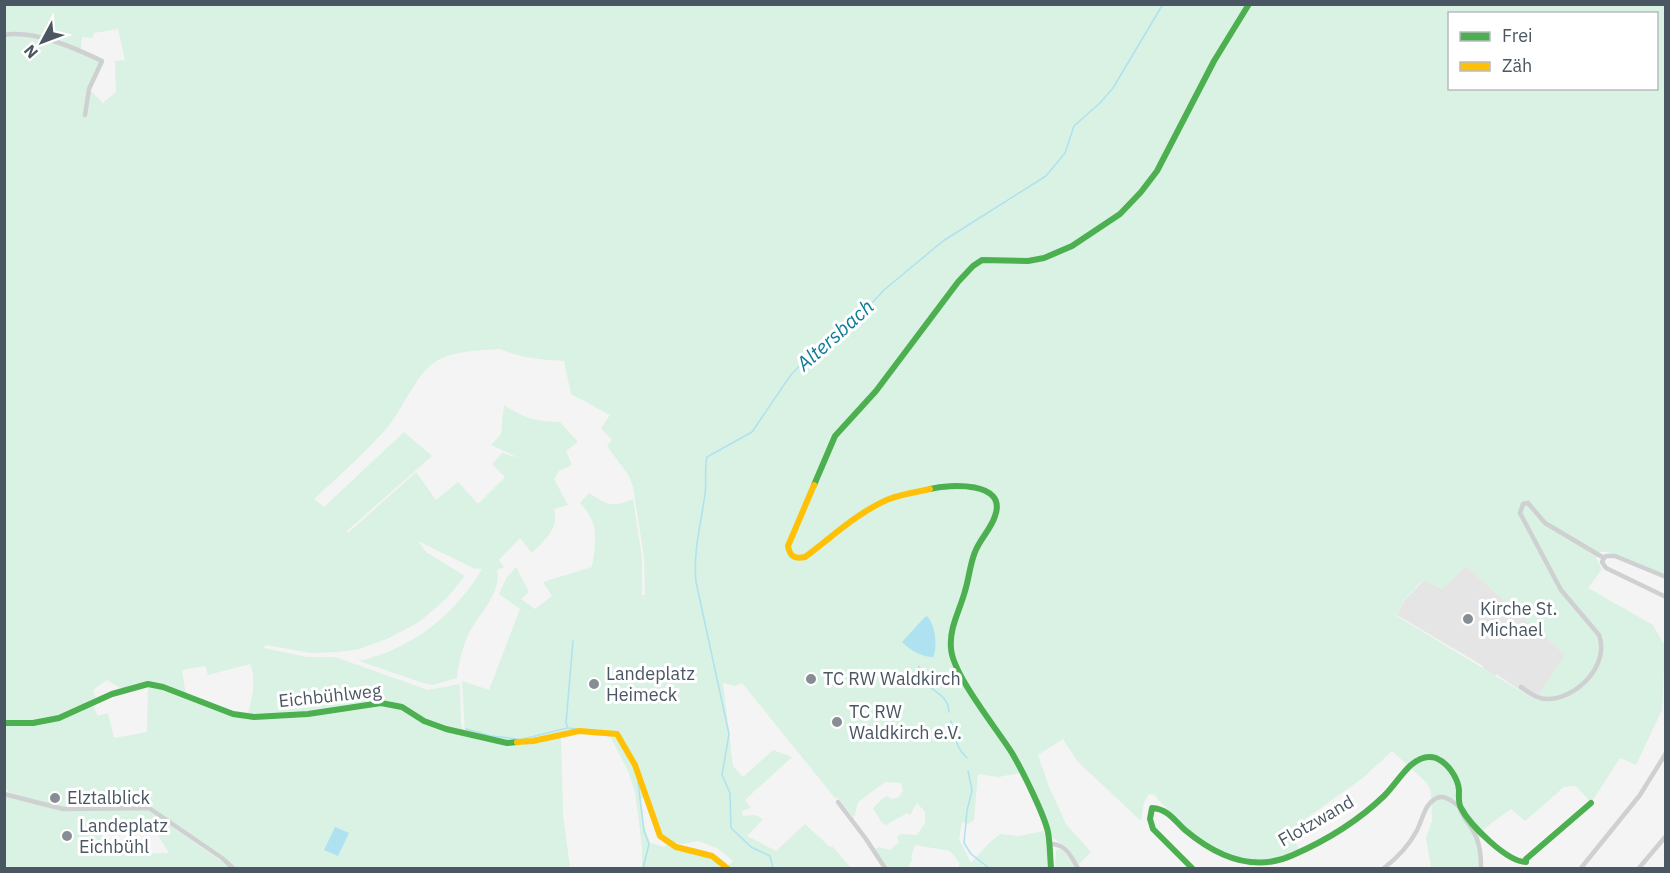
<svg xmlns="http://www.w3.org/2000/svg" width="1670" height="873" font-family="'IBM Plex Sans',sans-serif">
<rect width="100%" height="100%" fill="#f4f4f4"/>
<path fill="#e6e5e6" d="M1466,566l100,89 -31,45 -39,-26 -1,2 -12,-8v-2l-86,-51 7,-14 20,-21 18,9z"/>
<g fill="#d9f2e3" fill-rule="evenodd">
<path d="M4,5h1661v569l-58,-22h-8l-3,6 6,11 -14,19 65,37 12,21 -3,64 -26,55 -16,-7 -29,45 -15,-17 -12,1 -39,34 -14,-12c-32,24 -35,18 -30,59h-50l-5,-30 6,-17 -1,-29 -4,-9 -35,-32 -28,26 -74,53 10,22 -14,6 -40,5 -45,-21 -43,-42 -3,-5 -6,-1 -5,8 -3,19 -64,-60 -14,-22 -25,16 11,32 17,37 25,28 -13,13 -10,-17 -15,-10 -5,-7 -27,-58 -23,4 -20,-3 -4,46 -6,4 -6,-2 -3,17 12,24 17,-19 12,-10 19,2 25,-5 4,17v20h-90l2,-5 -10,-12 -35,-6 -4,12 2,1 -5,10h-20l-13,-19 4,-2 11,3 9,-8 -2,-5 3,-3 17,1 8,-12v-11l-8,-9 -7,12 -3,-2 -21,12 -4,-2 -9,-15 10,-10 5,-2 3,3 8,-2 4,-7 -2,-7 -16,-1 -27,20 -4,16 -16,-20h-3l-93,-115 -7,3 -12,-3 10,83 10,11 30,-27 19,7 -47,43 6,8 -9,3 1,5 12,-1 8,4 -16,17 29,15 29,-27 25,23 2,-1 19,22h-209v-21l-7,-55 -7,-21 -19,-37 -30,-3 -18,4 2,79 7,54h-334l-13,-12 -74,-50 28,24 54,38h-226v-77l6,6 52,11 -52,-13 -6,-7zM1450,14h206v74h-206zM118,29l7,31 -10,1 1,31 -13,11 -14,-14 13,-28 -21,-10 1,-14 11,1 1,-5zM500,349c21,9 41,11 64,12l7,33 39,21 -9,13 11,12 -5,6 22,30 4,11 11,70 1,38h-3v-38l-9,-58c-22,9 -25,6 -44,-6l-9,10c20,21 16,37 12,64l-49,15 9,14 -17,13 -14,-10 8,-7 -13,-25 -9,10 -8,17 21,15 -31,81 -27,-9 3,53 -4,-10 -1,-40 -32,6 -93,-33h-28l-43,-9 1,-3 47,8 26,-1 21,-3 28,-10 32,-17 28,-24 18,-22 -39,-24 -8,-11 55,27 9,1c-27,46 -70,80 -123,92l64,22 10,2 24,-7c2,-16 5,-30 12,-45 10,-19 33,-40 28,-63l7,-3 -5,-7 21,-22 12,15c14,-14 27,-24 22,-44l14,-4 -14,-26 5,-8 13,-6 -6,-14 12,-9 -18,-20c-25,-1 -35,-3 -56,-17l-3,29 -10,11 28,13 -17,-5 -10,11 13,13 -27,27 -20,-22 -22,18 -20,-28 -68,61 -1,-2 85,-75 -28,-24 -80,75 -10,-8c25,-23 51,-46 73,-71 14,-17 22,-38 36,-55 18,-23 50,-22 77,-24zM1466,566l99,89 -30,45 -138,-84 7,-16 19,-20 19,9zM250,664c7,16 2,36 -3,52l-61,-20 -4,-26 23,-4 3,9zM107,680l17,10 24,-6 -1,48 -33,6 -6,-25 -10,3 -6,-12 5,-3 -4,-11zM645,798l22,47 -3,2 -14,-4 -6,-18 -3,-26zM102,822l24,3 24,-3 19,31 -63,1 -3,-9zM698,841l19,7 16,13 -5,5c-14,-19 -35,-16 -55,-23l10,1z"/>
<path d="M1062,849l14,19h-21l1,-18z"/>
</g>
<g fill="#aee2f0">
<path d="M927,616c8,8 11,31 6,41 -12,0 -23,-7 -31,-15l22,-24z"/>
<path d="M335,827l14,6 -11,23 -14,-6z"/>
</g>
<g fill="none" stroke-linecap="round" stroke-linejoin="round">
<g stroke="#aee2f0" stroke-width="1.5">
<path d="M573,641l-7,82 2,5 8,1"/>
<path d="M919,666c4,28 29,23 30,46"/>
<path d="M951,721c3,13 5,27 16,37"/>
<path d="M466,729l25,7 27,3"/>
<path d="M523,739l44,-11"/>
<path d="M968,771l4,19 -5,21 -3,32 7,11 18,14"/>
<path d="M638,782l6,49 5,13 -6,24"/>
<path d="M773,868l-3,-12 -19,-9 -20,-19 -1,-35 -8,-18 7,-41 -33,-152c-3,-31 5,-58 9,-88 2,-13 -1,-25 2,-37l45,-25 38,-56 17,-18 36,-24 41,-44 59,-49 103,-65 19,-23 9,-27 26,-23 13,-15 50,-84"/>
</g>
<g stroke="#ced0d2" stroke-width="4.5">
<path d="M4,35c29,-6 73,14 98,26l-13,28 -4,26"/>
<path d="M1604,558l-2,4 4,6 60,29"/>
<path d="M1521,687c8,5 16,12 26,12 30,0 63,-34 52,-64l-38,-45 -41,-77 3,-9 5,-1 17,20 59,35 2,-2h9l51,21"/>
<path d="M4,794l59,15 86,-1 73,50 11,10"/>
<path d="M838,802l28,37 19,29"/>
<path d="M1050,844c17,0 20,12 28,24"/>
<path d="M1384,868c13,-10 24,-21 32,-36 6,-10 8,-27 19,-33 9,-6 18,3 25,8 2,10 8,15 12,22 8,13 9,25 9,39"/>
<path d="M1581,868l59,-73 26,-42"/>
<path d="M1639,868l27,-32"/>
</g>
<g stroke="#4caf50" stroke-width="6">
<path d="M814,485l21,-49 41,-45 82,-109 15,-16 9,-6 46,1 16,-3 28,-12 48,-32 21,-22 16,-21 57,-110 35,-57"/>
<path d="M930,489c19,-5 78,-8 65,27 -4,13 -15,23 -20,36 -5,12 -6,26 -10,39 -5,19 -16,37 -14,57 1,26 46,81 61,105 10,17 32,61 36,79 2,11 2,24 3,36"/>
<path d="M4,723h29l26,-5 53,-24 36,-10 15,3 70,27 21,3 54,-3 73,-11 21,4 22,14 22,8 61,14 10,-1"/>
<path d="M1192,868l-39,-39 -3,-10 2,-11c16,1 22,12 33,22 31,26 69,43 108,25 32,-14 66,-35 91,-59 10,-10 17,-22 27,-31 7,-6 16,-10 25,-7 12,5 22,20 23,32 0,6 -1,13 2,18 9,17 46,54 65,54v-3l65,-56"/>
</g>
<g stroke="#ffc107" stroke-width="6">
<path d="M814,485l-26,61c2,11 7,13 17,11 27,-20 53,-45 84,-58 13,-5 28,-7 41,-10"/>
<path d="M517,742l16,-1 46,-10 38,3 18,31 25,71 16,11 36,9 15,12"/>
</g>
</g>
<g fill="#868d94" stroke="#fff" stroke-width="2">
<circle cx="1468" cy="619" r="6"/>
<circle cx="811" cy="679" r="6"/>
<circle cx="594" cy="684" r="6"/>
<circle cx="837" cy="722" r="6"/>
<circle cx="55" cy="798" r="6"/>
<circle cx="67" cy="836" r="6"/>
</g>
<g text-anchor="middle" stroke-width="6" stroke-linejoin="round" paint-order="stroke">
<g font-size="18" fill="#4a5661" stroke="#fff" text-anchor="start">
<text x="1480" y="615">Kirche St.<tspan x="1480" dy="21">Michael</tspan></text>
<text x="606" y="680">Landeplatz<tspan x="606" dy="21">Heimeck</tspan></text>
<text x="823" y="685">TC RW Waldkirch</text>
<text x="849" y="718">TC RW<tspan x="849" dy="21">Waldkirch e.V.</tspan></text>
<text x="67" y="804">Elztalblick</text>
<text x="79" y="832">Landeplatz<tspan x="79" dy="21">Eichbühl</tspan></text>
</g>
<g font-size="18" fill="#4a5661" stroke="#fff">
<text transform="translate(330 696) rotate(-6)" y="6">Eichbühlweg</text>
<text transform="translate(1316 821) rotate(-30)" y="6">Flotzwand</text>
</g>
<g font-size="20" font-style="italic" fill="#0c7c9b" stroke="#fff">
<text transform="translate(835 335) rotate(-42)" y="7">Altersbach</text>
</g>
</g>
<rect width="1670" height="873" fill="none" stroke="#4a5661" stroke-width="12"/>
<rect x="1448" y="12" width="210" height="78" fill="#ffffff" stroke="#b7bbc0" stroke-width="1.5"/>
<rect x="1460" y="32" width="30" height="9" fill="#4caf50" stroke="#b7bbc0" stroke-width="1.5"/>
<text x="1502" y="42" font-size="18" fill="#4a5661">Frei</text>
<rect x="1460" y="62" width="30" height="9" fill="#ffc107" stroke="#b7bbc0" stroke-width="1.5"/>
<text x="1502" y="72" font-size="18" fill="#4a5661">Zäh</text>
<g transform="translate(42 42) rotate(229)" stroke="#ffffff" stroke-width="4.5" paint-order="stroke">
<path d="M0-4.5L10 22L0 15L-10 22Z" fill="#4a5661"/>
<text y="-9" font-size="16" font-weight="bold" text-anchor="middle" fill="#4a5661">N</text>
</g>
</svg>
